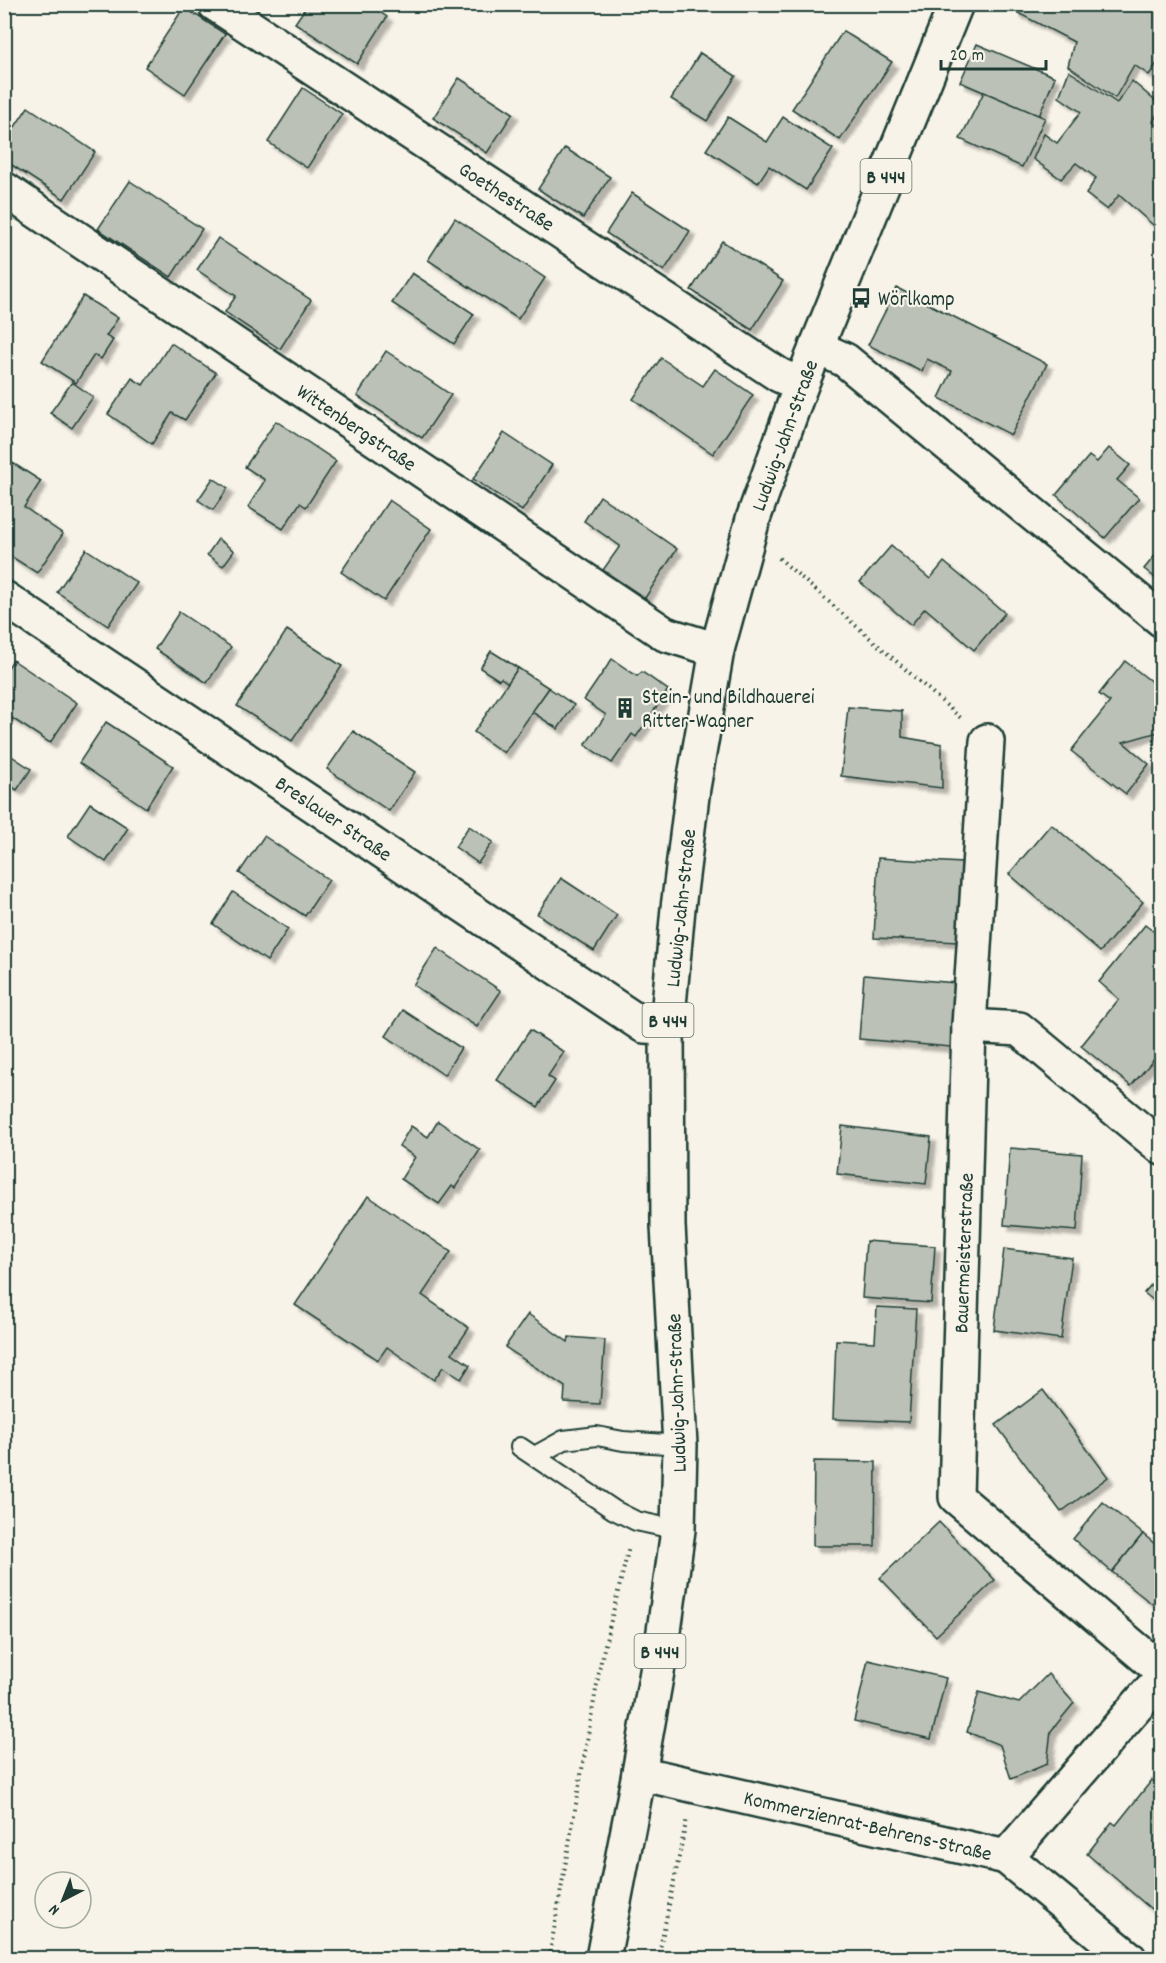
<svg xmlns="http://www.w3.org/2000/svg" width="1166" height="1963" font-family="Dekko,sans-serif">
<defs>
<filter id="shadow"><feDropShadow dx="5.5" dy="5.5" stdDeviation="1.5" flood-color="#0004"/></filter>
</defs>
<rect width="100%" height="100%" fill="#f7f3e8"/>
<filter id="ink" filterUnits="userSpaceOnUse"><feTurbulence type="fractalNoise" baseFrequency=".0167" numOctaves="2"/><feDisplacementMap in="SourceGraphic" scale="12" xChannelSelector="R" yChannelSelector="G"/><feConvolveMatrix kernelMatrix="1 2 1 2 8 2 1 2 1" color-interpolation-filters="sRGB"/></filter>
<g filter="url(#ink)">
<g fill="#bbc1b6" stroke="#1f3d34" stroke-width="1.5" filter="url(#shadow)">
<path d="M308,4h60l19,13 -30,47 -62,-41z"/>
<path d="M1020,4h142v52l-13,19 -15,-10 -19,33 -47,-32 6,-24 -58,-30z"/>
<path d="M184,7l41,27 -40,60 -40,-27z"/>
<path d="M843,31l49,31 -52,78 -48,-31z"/>
<path d="M977,44l78,33 -16,39 -79,-34z"/>
<path d="M700,53l36,23 -29,45 -36,-22z"/>
<path d="M1069,71l48,32 15,-22 29,25 -8,16 9,7v71l-3,3 3,3v10l-9,9 -34,-30 -12,15 -21,-16 10,-16 -20,-15 -15,16 -28,-20 11,-25 13,9 24,-31 -22,-15z"/>
<path d="M459,78l54,35 -26,40 -54,-35z"/>
<path d="M303,88l39,26 -35,54 -39,-26z"/>
<path d="M984,92l61,26 -23,49 -62,-28z"/>
<path d="M28,107l67,45 -31,47 -60,-39v-17z"/>
<path d="M728,117l39,25 16,-25 50,32 -27,41 -37,-24 -11,17 -52,-33z"/>
<path d="M565,148l45,29 -27,41 -45,-29z"/>
<path d="M130,181l72,48 -31,48 -73,-48z"/>
<path d="M632,193l58,38 -26,40 -58,-38z"/>
<path d="M455,218l90,60 -27,41 -90,-59z"/>
<path d="M218,238l93,62 -31,49 -55,-37 11,-16 -39,-26z"/>
<path d="M722,241l61,40 -31,49 -61,-40z"/>
<path d="M412,273l62,41 -20,30 -62,-41z"/>
<path d="M897,288l150,76 -36,71 -72,-37 13,-27 -25,-12 -5,12 -54,-26z"/>
<path d="M83,296l35,22 -12,18 7,4 -12,19 -7,-4 -18,28 -34,-22z"/>
<path d="M171,343l45,30 -31,47 -13,-7 -20,31 -44,-30 24,-36 11,7z"/>
<path d="M386,351l65,44 -29,43 -65,-42z"/>
<path d="M661,358l42,28 12,-17 38,26 -40,59 -80,-55z"/>
<path d="M72,382l21,15 -21,31 -22,-15z"/>
<path d="M276,421l60,40 -30,46 -6,-4 -17,26 -35,-22 17,-27 -20,-13z"/>
<path d="M504,433l48,32 -30,46 -49,-32z"/>
<path d="M1109,448l21,17 -13,15 22,18 -34,40 -49,-43 33,-39 8,6z"/>
<path d="M11,462l30,19 -17,26 39,27 -26,39 -33,-21v-80z"/>
<path d="M213,478l15,10 -15,22 -15,-10z"/>
<path d="M600,496l77,53 -32,49 -42,-28 17,-24 -36,-25z"/>
<path d="M389,500l42,29 -47,72 -43,-29z"/>
<path d="M218,539l16,12 -11,15 -16,-11z"/>
<path d="M891,546l39,33 14,-17 61,51 -31,37 -49,-42 -14,17 -51,-43z"/>
<path d="M1162,547v36l-18,-14z"/>
<path d="M86,549l51,34 -29,43 -51,-34z"/>
<path d="M179,612l52,35 -24,36 -52,-34z"/>
<path d="M287,630l55,36 -50,75 -55,-35z"/>
<path d="M491,651l27,17 -10,15 -7,-5 -2,2 -19,-12z"/>
<path d="M612,659l25,17 5,-4 26,18 -32,47 -4,-3 -20,29 -27,-18 21,-30 -22,-15z"/>
<path d="M13,660l64,43 -27,40 -46,-30v-40z"/>
<path d="M1125,661l37,29v41l-39,11 26,22 -23,30 -55,-43 39,-49 -11,-8z"/>
<path d="M518,668l31,20 -45,65 -30,-21z"/>
<path d="M549,688l25,17 -16,24 -26,-17z"/>
<path d="M848,707l54,4v26l40,7v44l-101,-12z"/>
<path d="M106,722l67,44 -27,42 -67,-45z"/>
<path d="M353,731l62,41 -26,39 -62,-42z"/>
<path d="M4,751l27,18 -14,21 -13,-8z"/>
<path d="M90,803l38,25 -22,34 -38,-26z"/>
<path d="M1051,824l92,78 -43,50 -91,-78z"/>
<path d="M469,826l24,16 -15,21 -23,-16z"/>
<path d="M264,836l65,44 -24,36 -66,-43z"/>
<path d="M878,858l84,5 -4,79 -84,-4z"/>
<path d="M561,878l56,37 -23,36 -57,-37z"/>
<path d="M233,892l55,37 -21,32 -54,-37z"/>
<path d="M1145,925l15,11 2,-1v115l-31,36 -50,-40 38,-47 -20,-17z"/>
<path d="M437,948l64,43 -24,36 -64,-42z"/>
<path d="M864,975l92,8 -5,64 -92,-8z"/>
<path d="M403,1010l58,38 -17,27 -58,-39z"/>
<path d="M530,1030l34,22 -16,24 7,5 -17,26 -41,-27z"/>
<path d="M438,1121l42,29 -25,38 -3,-2 -13,18 -38,-25 14,-22 -16,-11 12,-20 17,11z"/>
<path d="M842,1126l89,11 -5,47 -89,-10z"/>
<path d="M1010,1148l72,6 -5,77 -73,-6z"/>
<path d="M368,1196l83,56 -29,43 47,33 -17,25 18,12 -9,14 -18,-12 -9,13 -47,-33 -9,13 -83,-55z"/>
<path d="M866,1241l69,5 -4,57 -69,-5z"/>
<path d="M1004,1249l68,9 -11,81 -67,-9z"/>
<path d="M1162,1272v35l-18,-14z"/>
<path d="M877,1307l39,2 -7,113 -76,-3 3,-79 39,2z"/>
<path d="M528,1314l40,28 1,-5 36,3 -5,64 -36,-2 1,-15 -60,-40z"/>
<path d="M1043,1390l65,87 -47,35 -65,-87z"/>
<path d="M814,1461l62,1 -1,84h-62z"/>
<path d="M1103,1502l40,32 -31,38 -39,-33z"/>
<path d="M939,1522l56,58 -59,56 -56,-58z"/>
<path d="M1143,1534l19,16v42l-10,12 -40,-32z"/>
<path d="M868,1660l78,18 -15,61 -77,-18z"/>
<path d="M1048,1674l26,29 -23,28 -4,33 -36,15 -11,-34 -33,-13 12,-40 40,11z"/>
<path d="M1152,1780l10,7v67l-4,5 4,3v35l-11,12 -64,-55 25,-32 4,3z"/>
</g>
<g fill="none" stroke-linecap="round" stroke-linejoin="round">
<g stroke="#1f3d34" stroke-width="22">
<g id="lane">
<path d="M520,1447l94,63 22,11 42,9"/>
<path d="M535,1456l29,-16 33,-4 26,5 57,4"/>
</g>
</g>
<g stroke="#1f3d34" stroke-width="38">
<g id="street">
<path d="M215,4l564,371 22,10"/>
<path d="M4,189l661,445 52,16"/>
<path d="M816,347l29,13 317,260"/>
<path d="M4,598l640,428 23,1"/>
<path d="M987,741l-18,285 -13,471 206,174"/>
<path d="M969,1026l50,3 143,119"/>
<path d="M639,1773l367,84 156,-180"/>
<path d="M1006,1857l123,101"/>
</g>
</g>
<g stroke="#1f3d34" stroke-width="38">
<path id="primary" d="M603,1958l36,-185 24,-135 15,-108 2,-85 -12,-219 -1,-199 11,-119 15,-120 24,-138 36,-131 48,-134 155,-381"/>
</g>
<g stroke="#1f3d34" stroke-width="4" stroke-dasharray="1.5 4.5" stroke-linecap="butt">
<path d="M779,558l184,162"/>
<path d="M549,1958l52,-297 28,-114"/>
<path d="M658,1958l29,-140"/>
</g>
<use href="#lane" stroke="#f7f3e8" stroke-width="18"/>
<use href="#street" stroke="#f7f3e8" stroke-width="33"/>
<use href="#primary" stroke="#f7f3e8" stroke-width="33"/>
</g>
</g>
<defs>
<g id="bus-bare" transform="scale(1.62)"><path d="M-5-6H5V4H4V6H2V4H-2V6H-4V4H-5ZM-3.5-4V0h7V-4ZM-3.5 1.2v1.5H-2V1.2ZM2 1.2v1.5H3.5V1.2Z" fill="#1f3d34" stroke="#f7f3e8" stroke-width="2.5" paint-order="stroke"/></g>
<g id="building-bare" transform="scale(1.62)"><path d="M-4-6H4V6H1V3H-1V6H-4ZM-2.5-4.3h1.7v1.8h-1.7ZM.8-4.3h1.7v1.8H.8ZM-2.5-1h1.7V.8h-1.7ZM.8-1h1.7V.8H.8Z" fill="#1f3d34" stroke="#f7f3e8" stroke-width="2.5" paint-order="stroke"/></g>
</defs>
<g fill-rule="evenodd">
<use href="#bus-bare" x="861" y="298"/>
<use href="#building-bare" x="625" y="708"/>
</g>
<g text-anchor="middle" stroke-width="4.5" stroke-linejoin="round" paint-order="stroke">
<g fill="#f7f3e8" stroke="#60746a" stroke-width="1.5">
<rect x="860.5" y="159" width="51" height="34" rx="4.5"/>
<rect x="642.5" y="1003" width="51" height="34" rx="4.5"/>
<rect x="634.5" y="1634" width="51" height="34" rx="4.5"/>
</g>
<g font-size="20" font-weight="bold" fill="#1f3d34">
<text x="886" y="183">B 444</text>
<text x="668" y="1027">B 444</text>
<text x="660" y="1658">B 444</text>
</g>
<g font-size="21" fill="#1f3d34" stroke="#f7f3e8">
<text transform="translate(507 196) rotate(33)" y="7">Goethestraße</text>
<text transform="translate(357 427) rotate(34)" y="7">Wittenbergstraße</text>
<text transform="translate(784 435) rotate(-70)" y="7">Ludwig-Jahn-Straße</text>
<text transform="translate(334 818) rotate(34)" y="7">Breslauer Straße</text>
<text transform="translate(680 908) rotate(-84)" y="7">Ludwig-Jahn-Straße</text>
<text transform="translate(963 1253) rotate(-88)" y="7">Bauermeisterstraße</text>
<text transform="translate(676 1393) rotate(-92)" y="7">Ludwig-Jahn-Straße</text>
<text transform="translate(868 1825) rotate(13)" y="7">Kommerzienrat-Behrens-Straße</text>
</g>
<g font-size="21" fill="#1f3d34" stroke="#f7f3e8" text-anchor="start">
<text x="878" y="305">Wörlkamp</text>
<text x="642" y="703">Stein- und Bildhauerei<tspan x="642" dy="24">Ritter-Wagner</tspan></text>
</g>
</g>
<rect width="1166" height="1963" fill="none" stroke="#f7f3e8" stroke-width="24"/>
<rect x="12" y="12" width="1142" height="1939" fill="none" stroke="#1f3d34" stroke-width="2" filter="url(#ink)"/>
<g transform="translate(63 1900) rotate(222)"><circle r="28" fill="#f7f3e8" stroke="#a1aaa0" stroke-width="1.5"/>
<path d="M0-4.5L10 22L0 15L-10 22Z" fill="#1f3d34"/>
<text y="-9" font-size="16" font-weight="bold" text-anchor="middle" fill="#1f3d34">N</text>
</g>
<path d="M941 60v9h105v-9" fill="none" stroke="#1f3d34" stroke-width="3"/>
<text x="950" y="60" font-size="18" fill="#1f3d34" stroke="#f7f3e8" stroke-width="4.5" paint-order="stroke">20 m</text>
</svg>
